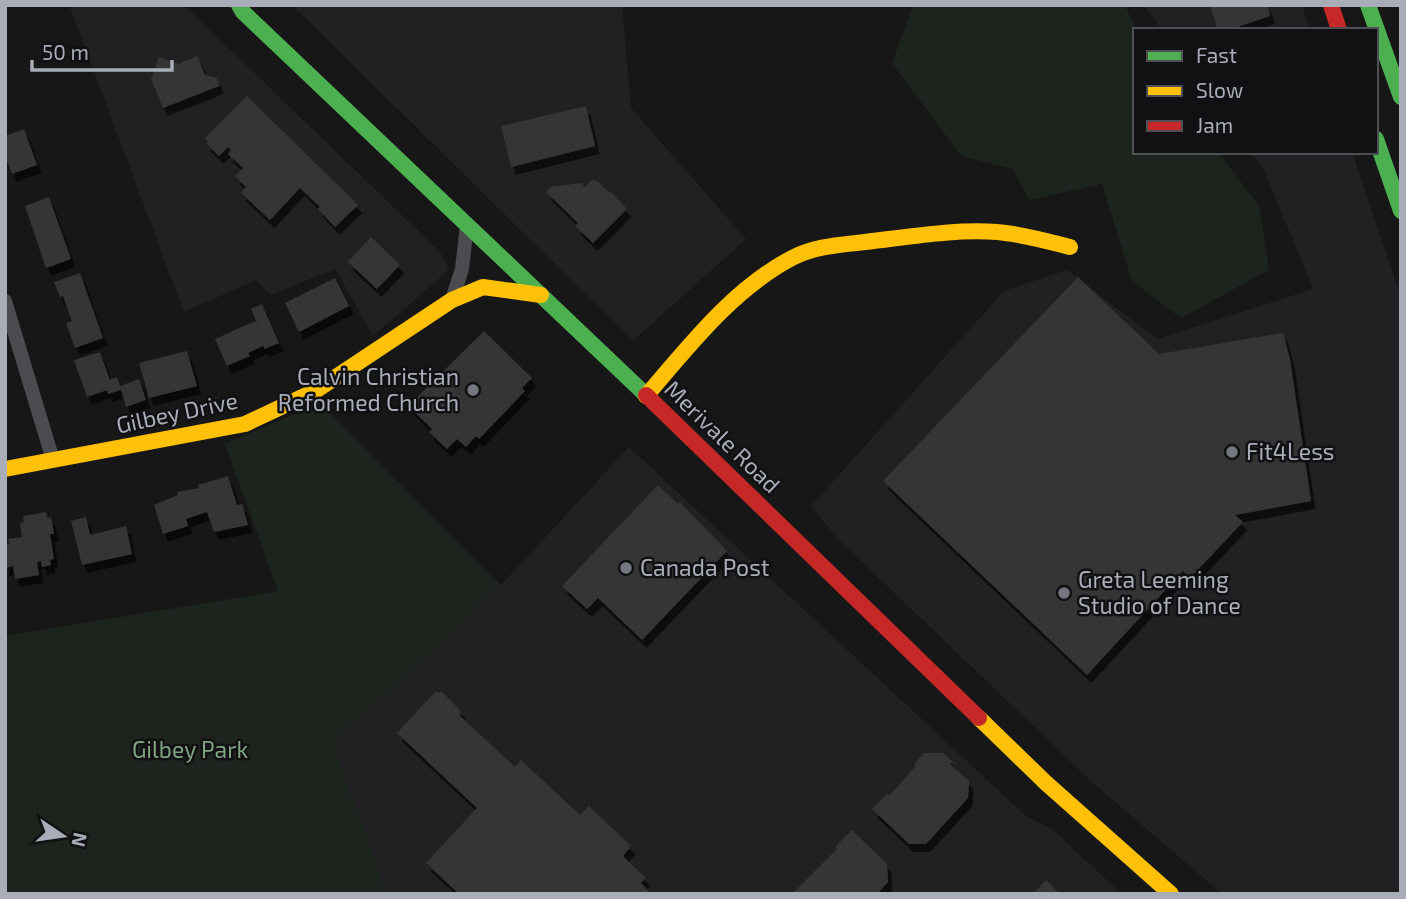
<svg xmlns="http://www.w3.org/2000/svg" width="1406" height="899" font-family="'Exo 2',sans-serif">
<defs>
<filter id="shadow"><feDropShadow dx="4.5" dy="8" stdDeviation="0" flood-color="#0009"/></filter>
</defs>
<rect width="100%" height="100%" fill="#171717"/>
<g fill="#212123">
<path d="M69,5h115l256,247 9,18 -76,66 -38,-67 -64,26 -15,-15 -72,32z"/>
<path d="M292,5h330l9,103 115,131 -113,102z"/>
<path d="M1144,5h158l8,25h-148z"/>
<path d="M1250,152h102l49,144v598h-179l-130,-112 -255,-244 -26,-32 193,-215 63,-21 90,69 156,-50 -49,-119z"/>
<path d="M629,447l397,369 26,13 70,65h-735l-54,-151 168,-158z"/>
</g>
<g fill="#1d241e">
<path d="M913,5h212l11,25 -1,122h83l41,54 10,64 -88,48 -49,-37 -30,-97 -73,16 -16,-31 -52,-13 -69,-93z"/>
<path d="M320,403l181,182 -168,158 54,151h-382v-258l273,-45 -53,-147z"/>
</g>
<g fill="#353536" filter="url(#shadow)">
<path d="M1210,5h57l3,11 -41,14h-11z"/>
<path d="M197,56l8,19 12,3 2,8 -56,22 -12,-29 8,-22 20,7z"/>
<path d="M247,96l111,109 -23,22 -17,-18 2,-2 -20,-19 -30,32 -29,-27 5,-6 -11,-11 8,-8 -15,-14 3,-4 -3,-3 -9,9 -13,-13 2,-2 -3,-3z"/>
<path d="M586,106l9,40 -84,21 -10,-41z"/>
<path d="M24,129l13,36 -25,9 -7,-19v-19z"/>
<path d="M592,180l5,1 13,12 1,-1 16,17 -34,34 -18,-17 3,-3 -32,-31 5,-5 30,-4 4,4z"/>
<path d="M49,197l22,62 -25,9 -21,-62z"/>
<path d="M371,237l29,28 -23,24 -29,-27z"/>
<path d="M80,273l23,65 -28,10 -9,-25 6,-2 -9,-25 -3,1 -6,-15z"/>
<path d="M1078,277l81,77 124,-21 7,26 21,142 -76,14 8,7 -53,56 -7,-7 -96,104 -204,-194z"/>
<path d="M335,278l14,28 -50,26 -14,-29z"/>
<path d="M262,304l17,39 -14,6 -2,-3 -15,7 2,3 -23,10 -12,-27 40,-18 3,5 -7,-17z"/>
<path d="M484,331l48,47 -10,10 3,3 -46,48 -3,-3 -10,11 -9,-8 -10,10 -18,-17 3,-3 -24,-23z"/>
<path d="M187,351l10,35 -48,12 -10,-35z"/>
<path d="M100,352l10,28 7,-3 3,9 19,-7 7,21 -20,7 -5,-17 -13,4 -1,-4 -20,7 -13,-37z"/>
<path d="M228,476l9,29 5,-1 6,21 -34,7 -7,-20 -21,7 2,7 -25,8 -9,-29 24,-10 -1,-3 22,-4 -1,-3z"/>
<path d="M658,485l20,19 2,-2 47,49 -85,89 -44,-42 -11,11 -25,-23z"/>
<path d="M46,512l1,6 4,-1 3,17h-4l4,25 -4,1 1,5 -9,2 -1,-6 -4,1 2,13 -24,4 -2,-13 -8,2v-24h4l-1,-5 14,-2 -2,-14 4,-1 -1,-6z"/>
<path d="M86,517l4,18 36,-9 6,28 -50,11 -11,-44z"/>
<path d="M436,691l3,2 2,-2 20,20 -1,5 55,51 6,-7 59,55 9,-9 42,40 -8,10 23,22 -5,5 11,11h-193l-33,-31 51,-55 -80,-75z"/>
<path d="M924,753h19l10,9 -3,2 19,17 -1,17 -42,46h-17l-37,-35 15,-15 2,2 26,-29v-4z"/>
<path d="M852,830l35,34 1,18 -11,12h-85l45,-45 -2,-2z"/>
<path d="M1046,880l14,14h-27z"/>
</g>
<g fill="none" stroke-linecap="round" stroke-linejoin="round">
<g stroke="#4b4c50" stroke-width="14">
<path d="M452,300l10,-31 5,-44"/>
<path d="M5,301l48,159"/>
</g>
<g stroke="#4caf50" stroke-width="16">
<path d="M239,5l4,7 403,383"/>
<path d="M1368,5l33,92"/>
<path d="M1376,139l25,72"/>
</g>
<g stroke="#ffc107" stroke-width="16">
<path d="M646,396c43,-50 87,-107 146,-138 23,-12 48,-13 73,-16 44,-5 88,-13 132,-10 25,2 49,9 73,15"/>
<path d="M5,469l240,-45 70,-33 137,-91 31,-13 58,8"/>
<path d="M979,718l67,65 125,111"/>
</g>
<g stroke="#c62828" stroke-width="16">
<path d="M1331,5l8,25"/>
<path d="M646,395l333,323"/>
</g>
</g>
<g fill="#757880" stroke="#111113" stroke-width="2.5">
<circle cx="473" cy="390" r="7"/>
<circle cx="1232" cy="452" r="7"/>
<circle cx="626" cy="568" r="7"/>
<circle cx="1064" cy="593" r="7"/>
</g>
<g text-anchor="middle" stroke-width="5" stroke-linejoin="round" paint-order="stroke">
<g font-size="23" fill="#a8adb8" stroke="#111113" text-anchor="start">
<text x="459" y="385" text-anchor="end">Calvin Christian<tspan x="459" dy="26">Reformed Church</tspan></text>
<text x="1246" y="460">Fit4Less</text>
<text x="640" y="576">Canada Post</text>
<text x="1078" y="588">Greta Leeming<tspan x="1078" dy="26">Studio of Dance</tspan></text>
</g>
<g font-size="23" fill="#a8adb8" stroke="#111113">
<text transform="translate(177 413) rotate(-12)" y="8">Gilbey Drive</text>
<text transform="translate(722 437) rotate(44)" y="8">Merivale Road</text>
</g>
<g font-size="23" fill="#7fa381" stroke="#111113">
<text x="190" y="758">Gilbey Park</text>
</g>
</g>
<rect width="1406" height="899" fill="none" stroke="#a8adb8" stroke-width="14"/>
<rect x="1133" y="28" width="245" height="126" fill="#111113" stroke="#4d4f55" stroke-width="2"/>
<rect x="1147" y="51" width="35" height="10" fill="#4caf50" stroke="#4d4f55" stroke-width="2"/>
<text x="1196" y="63" font-size="21" fill="#a8adb8">Fast</text>
<rect x="1147" y="86" width="35" height="10" fill="#ffc107" stroke="#4d4f55" stroke-width="2"/>
<text x="1196" y="98" font-size="21" fill="#a8adb8">Slow</text>
<rect x="1147" y="121" width="35" height="10" fill="#c62828" stroke="#4d4f55" stroke-width="2"/>
<text x="1196" y="133" font-size="21" fill="#a8adb8">Jam</text>
<g transform="translate(63 836) rotate(103)" stroke="#111113" stroke-width="5" paint-order="stroke">
<path d="M0-5L12 26L0 18L-12 26Z" fill="#a8adb8"/>
<text y="-10" font-size="19" font-weight="bold" text-anchor="middle" fill="#a8adb8">N</text>
</g>
<path d="M32 60v10h140v-10" fill="none" stroke="#a8adb8" stroke-width="3.5"/>
<text x="42" y="60" font-size="21" fill="#a8adb8" stroke="#111113" stroke-width="5" paint-order="stroke">50 m</text>
</svg>
